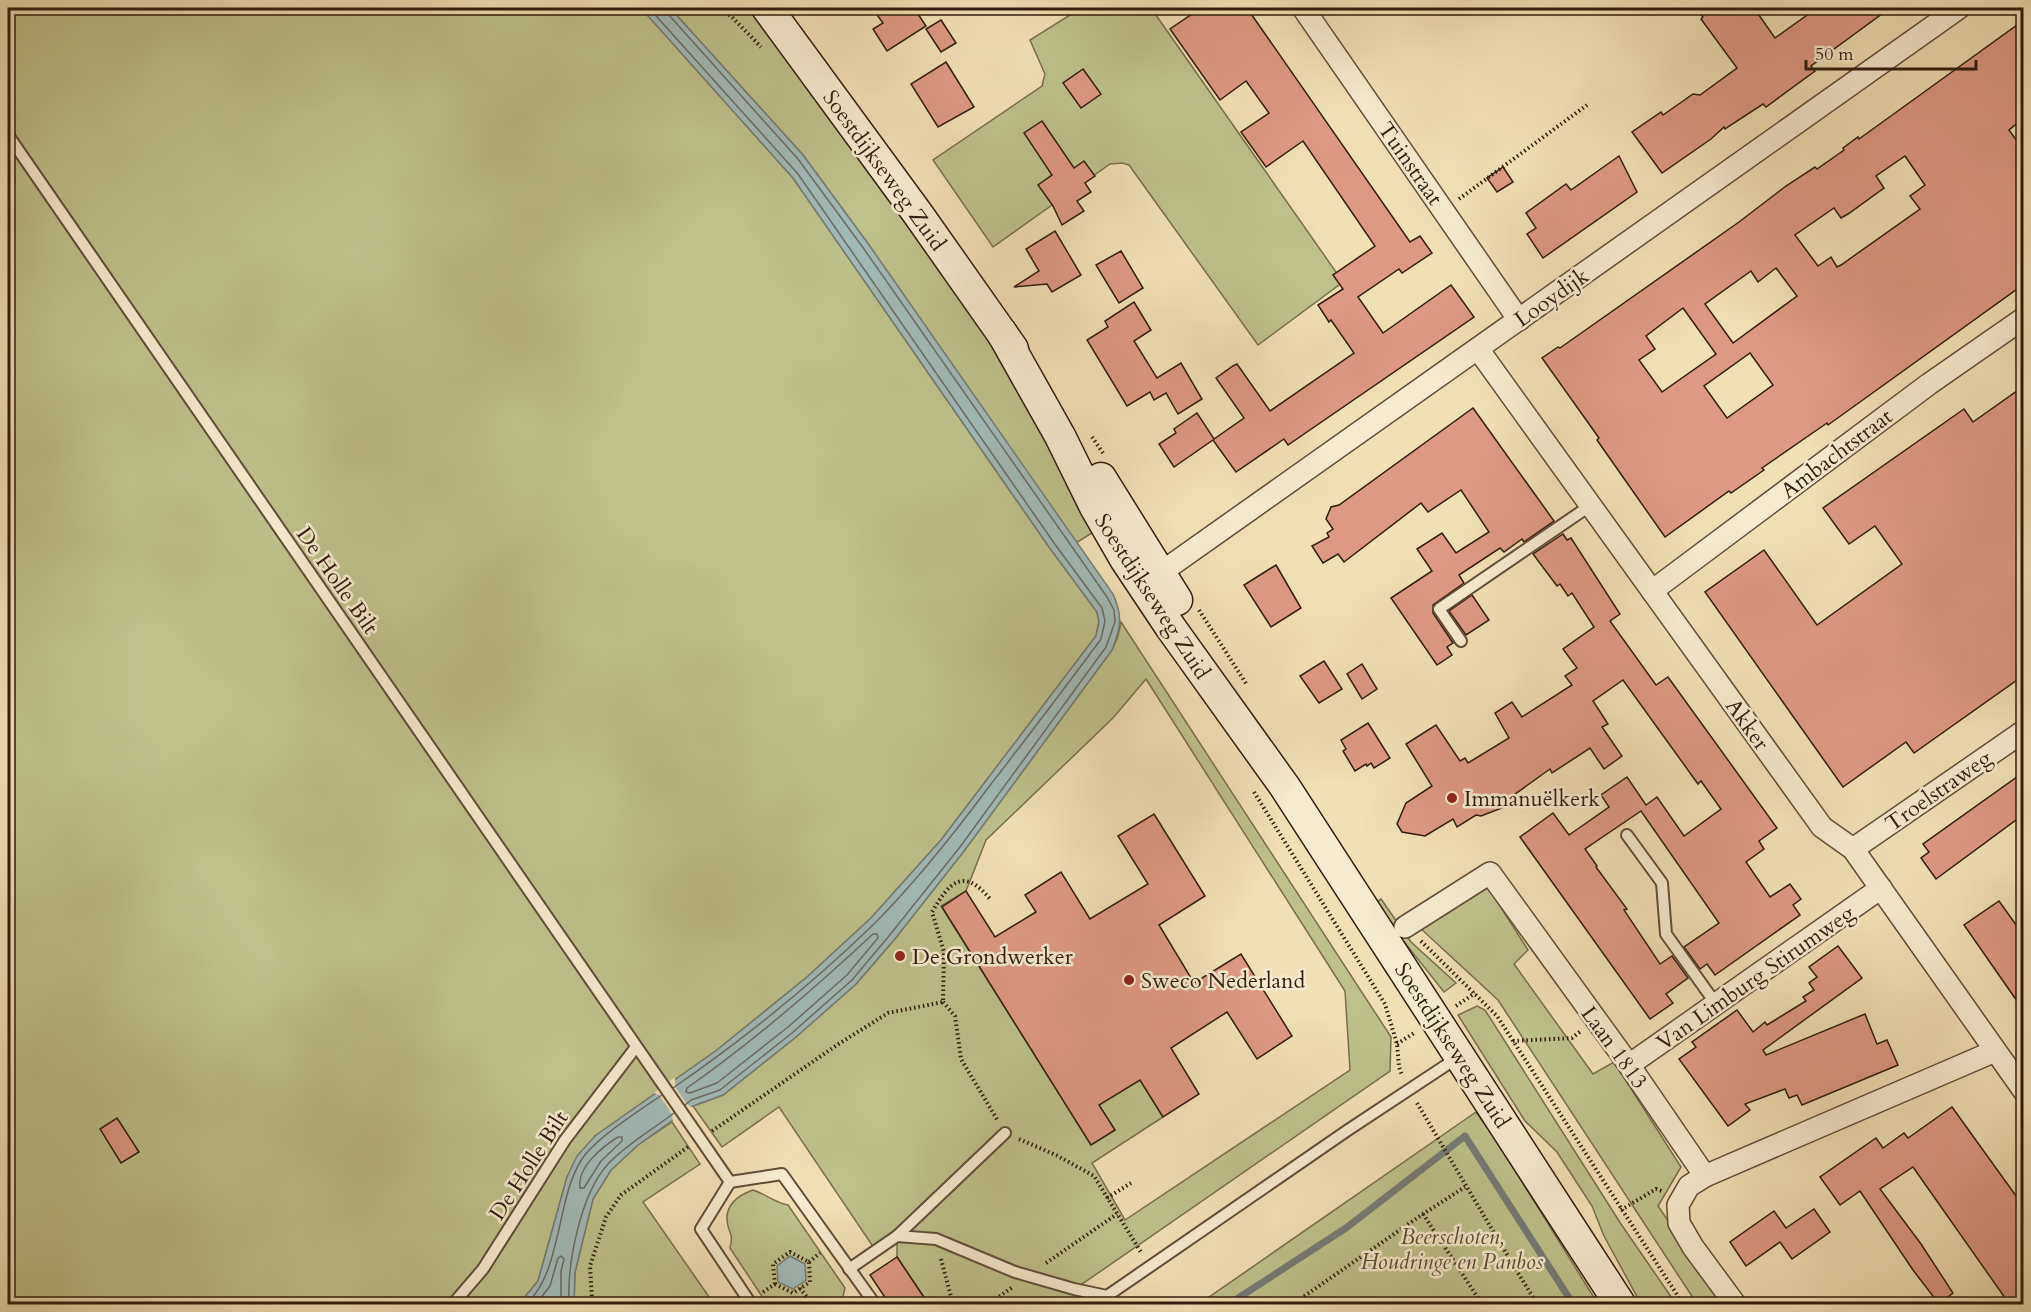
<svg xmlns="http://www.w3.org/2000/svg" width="2031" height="1312" font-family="Cardo,serif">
<rect width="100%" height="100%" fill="#f1e0b4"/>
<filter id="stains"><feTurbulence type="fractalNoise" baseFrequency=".00333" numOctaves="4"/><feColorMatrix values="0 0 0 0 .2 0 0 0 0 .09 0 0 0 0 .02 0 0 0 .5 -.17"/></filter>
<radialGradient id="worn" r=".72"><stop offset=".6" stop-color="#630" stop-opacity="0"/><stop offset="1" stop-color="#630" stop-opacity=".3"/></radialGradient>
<g fill="#bec18a" stroke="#786e4c" stroke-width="1.5" fill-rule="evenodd">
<path d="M8,8h633l152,170 256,369 48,65 2,9 -3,15 -155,204 -70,78 -64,59 -90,73 -122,86 -28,41 -29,104 -14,17 -9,6h-507z"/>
<path d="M670,8h79l48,62 185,257 118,201 -24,15 -207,-298 -66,-90z"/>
<path d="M1081,8h70l192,274 -85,63 -129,-180 -7,-2 -12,1 -117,83 -60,-87 109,-74 3,-12 -15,-34z"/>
<path d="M1121,622l270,415 -1,34 -315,218 32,7 18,8h-196l-32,-47v-20l-21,14 -97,-144 -57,40 -29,-41 30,-11 73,-58 60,-53 38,-44 70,-89 148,-201 6,-14zM1146,679l199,312 5,79 -225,150 -33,-57 71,-46 -41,-66 -23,54 16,25 -24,15 -150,-239 25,-15 20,-51 127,-122z"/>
<path d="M1488,887l40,63 -14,14 79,110 21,-12 67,105 -23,39 67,98h-28l-199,-304 -78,-72z"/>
<path d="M1381,899l30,43 45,41 -12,9 -70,-88z"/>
<path d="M1477,1006l8,4 136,214 55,80h-35l-37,-68 -12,-30 -35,-54 -32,-31 -67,-106z"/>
<path d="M1476,1112l20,28 102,164h-399z"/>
<path d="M672,1122l28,42 -57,38 71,102h-140l1,-32 18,-73 18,-29 27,-25z"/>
<path d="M753,1190c13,4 22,13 35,15l57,83 -3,13 -5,3h-70l-37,-56c4,-17 -2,-14 -3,-28 -1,-17 12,-25 26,-30z"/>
</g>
<g fill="#a2bab9" stroke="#757b75" stroke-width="1.5">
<path d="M641,8h29l133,147 66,90 244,349c10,22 8,33 -1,56l-148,201 -70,89 -38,44 -60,53 -73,58 -30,11 -55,39 -27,25 -18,29 -18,73 -1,32h-59l9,-6 14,-17 29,-104 10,-21 18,-20 122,-86 90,-73 64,-59 70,-78 155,-204 3,-14 -2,-10 -48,-65 -256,-369z"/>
<path d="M790,1256l15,8 1,16 -13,9 -15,-7 -1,-16z"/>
</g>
<path fill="#f1e0b4" d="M675,1077v10l12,17 6,4 -20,15 -1,-9 -13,-19 -5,-2z"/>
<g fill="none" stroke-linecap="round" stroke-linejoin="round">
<g stroke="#6a6b64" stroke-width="1.5">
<path d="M649,8l149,166 256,369 48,65 3,13 -4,18c-37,50 -75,100 -113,149 -35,47 -72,94 -114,136 -62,60 -130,115 -201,164"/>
<path d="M666,8l2,6 130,145 66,90 243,348 7,13 1,12 -9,25 -146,200 -71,89 -37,44 -60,53 -72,57 -29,10 -6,5"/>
<path d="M873,934h4l1,4 -31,37 -59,52 -71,56 -27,10 -4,-1 1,-4c66,-46 127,-99 186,-154z"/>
<path d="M618,1137h4v4l-21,20 -17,27h-4c-3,-21 22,-41 38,-51z"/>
<path d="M526,1304c36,-31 30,-106 56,-145 14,-21 58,-49 80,-64"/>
<path d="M536,1304l14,-18 8,-28 3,-2 3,3 -3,12v33"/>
<path d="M569,1304c-2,-40 11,-109 39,-140 20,-21 44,-34 66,-51"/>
</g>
<path stroke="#757b75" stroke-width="7" d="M1229,1304l117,-76 119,-92 108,168"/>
</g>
<g fill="#de9982" stroke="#311c0e" stroke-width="1.5" fill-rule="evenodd">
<path d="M872,8h42l12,18 -39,25 -14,-22 10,-6z"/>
<path d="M1201,8h46l163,234 10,-6 12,17 -30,20 -3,-4 -41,28 25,36 68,-48 23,32 -186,128 -4,-6 -48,33 -23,-32 -39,27 -15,-23 17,-11 -2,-4 23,-16 17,26 30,-21 -28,-40 17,-12 4,-2 33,47 84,-58 -23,-33 -2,2 -11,-17 25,-16 -10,-14 42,-29 -72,-105 -37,26 -25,-35 28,-19 -23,-32 -26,19 -50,-71z"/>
<path d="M1711,8h43l21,30 42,-30h73l-79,58 4,5 -49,36 -3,-3 -38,25 -1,-2 -13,12 -49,34 -30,-41 29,-20 2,3 30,-21 7,1 37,-27 -36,-49 2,-2 -2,-2z"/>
<path d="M941,20l15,23 -15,9 -15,-23z"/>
<path d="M2024,20v98l-15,12 15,21v133l-196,141 -1,-2 -65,45 2,2 -33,23 -2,-2 -64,46 -68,-97 2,-2 -57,-80 16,-11 2,1 179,-126 47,-36 29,-19 2,2 27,-19 -1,-2 15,-11 1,2zM1905,156l20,29 -15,11 10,13 -79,56 -4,2 -6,-10 -13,9 -23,-31 39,-27 7,10 7,-4 36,-26 -8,-12zM1776,268l21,28 -64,47 -28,-39 46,-33 7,11zM1683,308l33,46 -54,38 -23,-32 16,-11 -9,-13zM1750,353l23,32 -46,33 -23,-32z"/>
<path d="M946,62l28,45 -36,20 -27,-43z"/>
<path d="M1083,69l18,25 -20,14 -18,-25z"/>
<path d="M1042,121l32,47 10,-7 11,15 -10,7 6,9 -14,9 7,10 -22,14 -9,-19 -15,-21 14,-10 -28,-42z"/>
<path d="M1619,156l18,36 -94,66 -16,-24 9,-6 -10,-15 40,-29 5,6z"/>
<path d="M1503,167l10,15 -16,10 -10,-14z"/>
<path d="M1055,231l26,44 -29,17 -5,-8 -33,3 25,-16 -13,-22z"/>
<path d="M1121,251l22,37 -24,15 -23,-38z"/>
<path d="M1134,302l17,28 -17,11 23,37 24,-15 21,36 -24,15 -12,-21 -12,7 -4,-8 -23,14 -40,-66 21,-13 -3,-6z"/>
<path d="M2024,386v289l-110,78 -8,-11 -63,45 -138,-195 59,-42 53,75 85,-61 -27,-38 -26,18 -26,-36 141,-99 9,13z"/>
<path d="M1473,408l81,113 -30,21 -2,-3 -18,13 -4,-4 -41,27 5,8 -31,22v8l20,30 -6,4 5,8 -15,10 -46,-67 41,-27 -15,-22 25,-16 14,20 33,-21 -28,-42 -33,22 -7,-9 -77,59 -6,-8 -15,9 -11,-17 17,-9 -2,-4 6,-4 -7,-10 5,-12 8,-2z"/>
<path d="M1563,534l4,6 4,-2 49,76 -10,7 46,64 12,-8 109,151 -18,13 5,8 -18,13 24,35 20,-13 11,15 -8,6 7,10 -85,60 -8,-11 -7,5 -16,-22 35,-24 -78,-112 -56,38 12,17 -1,1 31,42 -3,1 36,54 12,-8 16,22 -22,16 7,9 -23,16 -130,-182 33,-24 16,22 40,-28 -8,-12 26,-18 19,28 11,-8 27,39 37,-27 -20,-28 -3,3 -75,-104 -30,21 15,23 -6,3 20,29 -18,13 -14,-21 -38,25 -2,-4 -46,33 3,4 -26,10 -5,-1 -19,12 -4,-8 -28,17 -23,-4 -5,-8 9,-21 26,-17 -26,-42 30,-19 24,36 5,-3 3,5 41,-25 -14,-25 17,-11 10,15 50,-32 -7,-9 12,-8 -14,-19 31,-22 -22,-34 -4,3 -8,-12 -3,2 -24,-32z"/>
<path d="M1276,565l25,43 -30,19 -27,-42z"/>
<path d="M1472,595l17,25 -23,15 -17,-24z"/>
<path d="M1324,661l18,28 -23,14 -19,-27z"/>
<path d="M1362,664l15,25 -15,10 -15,-25z"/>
<path d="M1368,723l22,35 -16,10 -3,-5 -4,3 -1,-2 -11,7 -12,-20 3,-2 -5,-9z"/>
<path d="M2024,772v42l-88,65 -15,-21 8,-6 -6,-8z"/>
<path d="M1154,814l51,82 -46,29 35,58 47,-29 51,82 -35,23 -30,-47 -56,36 28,46 -36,23 -23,-37 -41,25 16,25 -24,15 -149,-238 24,-16 29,46 41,-25 -11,-17 36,-23 29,47 58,-35 -30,-48z"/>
<path d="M1999,901l25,35v75l-60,-86z"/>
<path d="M1838,946l24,32 -99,72 3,5 99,-41 12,30 10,-4 11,25 -96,40 -5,-10 -8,3 -4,-9 -40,15 5,6 -22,16 -49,-67 17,-12 -4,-5 45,-32 16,22 12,-10 2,3 39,-24 -3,-4 11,-7 -5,-7 8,-6 -8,-10z"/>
<path d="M1952,1107l72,100v98h-14l-97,-138 -33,22 41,55 32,49 -14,11 -26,-34 -53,-79 -20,14 -20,-28 56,-39 7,10 21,-15 4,5z"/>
<path d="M117,1118l22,34 -18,11 -21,-34z"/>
<path d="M1814,1209l16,23 -38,27 -12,-17 -34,24 -16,-24 44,-31 12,17z"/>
<path d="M897,1257l32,48h-39l-20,-30z"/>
</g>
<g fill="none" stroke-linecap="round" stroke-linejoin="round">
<g stroke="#614d38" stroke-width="14">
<g id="service">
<path d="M8,135l722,1047"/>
<path d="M1461,641l-22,-32 152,-104"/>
<path d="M1627,835l35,48 4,51 50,70"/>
<path d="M897,1236l108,-103"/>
<path d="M849,1269l48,-33 39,3 79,33 59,17 33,7 241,-166 109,-72"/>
<path d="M453,1304l30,-35 82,-129 71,-93"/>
<path d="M751,1304l-50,-75 29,-47 52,-8 90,126 -7,4"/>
</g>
</g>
<g stroke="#614d38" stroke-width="24">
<g id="minor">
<path d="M1303,8l216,312"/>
<path d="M1478,349l344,478 31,22 171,242"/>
<path d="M1149,581l810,-573"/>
<path d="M1652,591l277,-207 95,-66"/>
<path d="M1853,849l171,-118"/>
<path d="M1405,927l85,-54 139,192 76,111 -16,10 -11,19 1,18 14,24 42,57"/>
<path d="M1629,1065l252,-177"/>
<path d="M1705,1176l290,-125"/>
</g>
</g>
<g stroke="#311c0e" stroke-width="33">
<g id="secondary">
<path d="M767,8l151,206 95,135"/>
<path d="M1002,333l58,103 35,71 30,52 46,69 114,159 335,517"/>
<path d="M1101,478l76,122"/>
</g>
</g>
<g stroke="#311c0e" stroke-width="4" stroke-dasharray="1.5 3" stroke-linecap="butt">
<path d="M717,8l14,8 30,31"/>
<path d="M1459,199l128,-94"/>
<path d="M1092,437l11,16"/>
<path d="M1199,610l48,75"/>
<path d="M1254,792l131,212 12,40 2,23 3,8"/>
<path d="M1421,941l76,75 186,288"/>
<path d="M943,1002l12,14 6,43 37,62"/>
<path d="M1456,1006l19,-13"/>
<path d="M1513,1041l59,-3 9,-7"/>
<path d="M1397,1044l17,-11"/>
<path d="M1417,1103c40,67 79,134 120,201"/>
<path d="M712,1131l125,-86 51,-32 55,-11 1,-50 -12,-40c17,-29 31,-46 58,-13"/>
<path d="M1019,1139l39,17 36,20 48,78"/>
<path d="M1107,1198l24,-15"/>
<path d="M1621,1210l35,-21 6,2"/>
<path d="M1423,1214l59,90"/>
<path d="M941,1259l12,45"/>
<path d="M809,1262l11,-9"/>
<path d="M1046,1263l71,-49"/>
<path d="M775,1284l-2,-20 17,-12 19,10"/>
<path d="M775,1284l18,9 17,-11 -1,-20"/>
<path d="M800,1288l12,16"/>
<path d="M763,1292l12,-8"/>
<path d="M595,1304l-3,-4 -2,-34 16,-49 15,-22 67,-48"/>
<path d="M988,1304l25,-17"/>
<path d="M1293,1304l130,-90 42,-27"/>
</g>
<use href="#service" stroke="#f6ebce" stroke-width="10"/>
<use href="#minor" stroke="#f6ebce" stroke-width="21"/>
<use href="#secondary" stroke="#f6ebce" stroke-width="30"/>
</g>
<g fill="#8f2418" stroke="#f6ebce" stroke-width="2">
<circle cx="1452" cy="798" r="6"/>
<circle cx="900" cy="956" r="6"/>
<circle cx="1129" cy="980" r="6"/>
</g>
<g text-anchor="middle" stroke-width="5" stroke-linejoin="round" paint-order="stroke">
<g font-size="22" fill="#311c0e" stroke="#f6ebce">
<text transform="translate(1411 163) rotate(55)" y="8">Tuinstraat</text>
<text transform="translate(885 170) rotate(54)" y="8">Soestdijkseweg Zuid</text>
<text transform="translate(1551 297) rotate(-35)" y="8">Looydijk</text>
<text transform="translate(1836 453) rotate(-37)" y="8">Ambachtstraat</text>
<text transform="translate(338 580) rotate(55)" y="8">De Holle Bilt</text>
<text transform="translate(1153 596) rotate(57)" y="8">Soestdijkseweg Zuid</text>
<text transform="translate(1748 724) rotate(54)" y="8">Akker</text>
<text transform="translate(1938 790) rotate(-35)" y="8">Troelstraweg</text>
<text transform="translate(1755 977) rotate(-35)" y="8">Van Limburg Stirumweg</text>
<text transform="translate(1453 1045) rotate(57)" y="8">Soestdijkseweg Zuid</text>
<text transform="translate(1615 1047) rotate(54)" y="8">Laan 1813</text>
<text transform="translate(528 1165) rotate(-57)" y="8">De Holle Bilt</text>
</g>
<g font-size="22" fill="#311c0e" stroke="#f6ebce" text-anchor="start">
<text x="1464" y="806">Immanuëlkerk</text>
<text x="912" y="964">De Grondwerker</text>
<text x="1141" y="988">Sweco Nederland</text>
</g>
<g font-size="22" font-style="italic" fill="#5b4e33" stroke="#f6ebce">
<text x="1452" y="1244">Beerschoten,<tspan x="1452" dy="25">Houdringe en Panbos</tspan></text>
</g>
</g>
<rect width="2031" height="1312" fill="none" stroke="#f1e0b4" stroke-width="30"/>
<rect x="9" y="9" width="2013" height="1294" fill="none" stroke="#311c0e" stroke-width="3"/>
<rect x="15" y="15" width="2001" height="1282" fill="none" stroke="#311c0e" stroke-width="1.5"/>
<path d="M1806 60v9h170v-9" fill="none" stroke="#311c0e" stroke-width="3"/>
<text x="1815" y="60" font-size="18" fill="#311c0e" stroke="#f6ebce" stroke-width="4.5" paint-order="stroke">50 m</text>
<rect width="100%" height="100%" filter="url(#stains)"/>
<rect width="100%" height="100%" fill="url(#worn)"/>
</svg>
